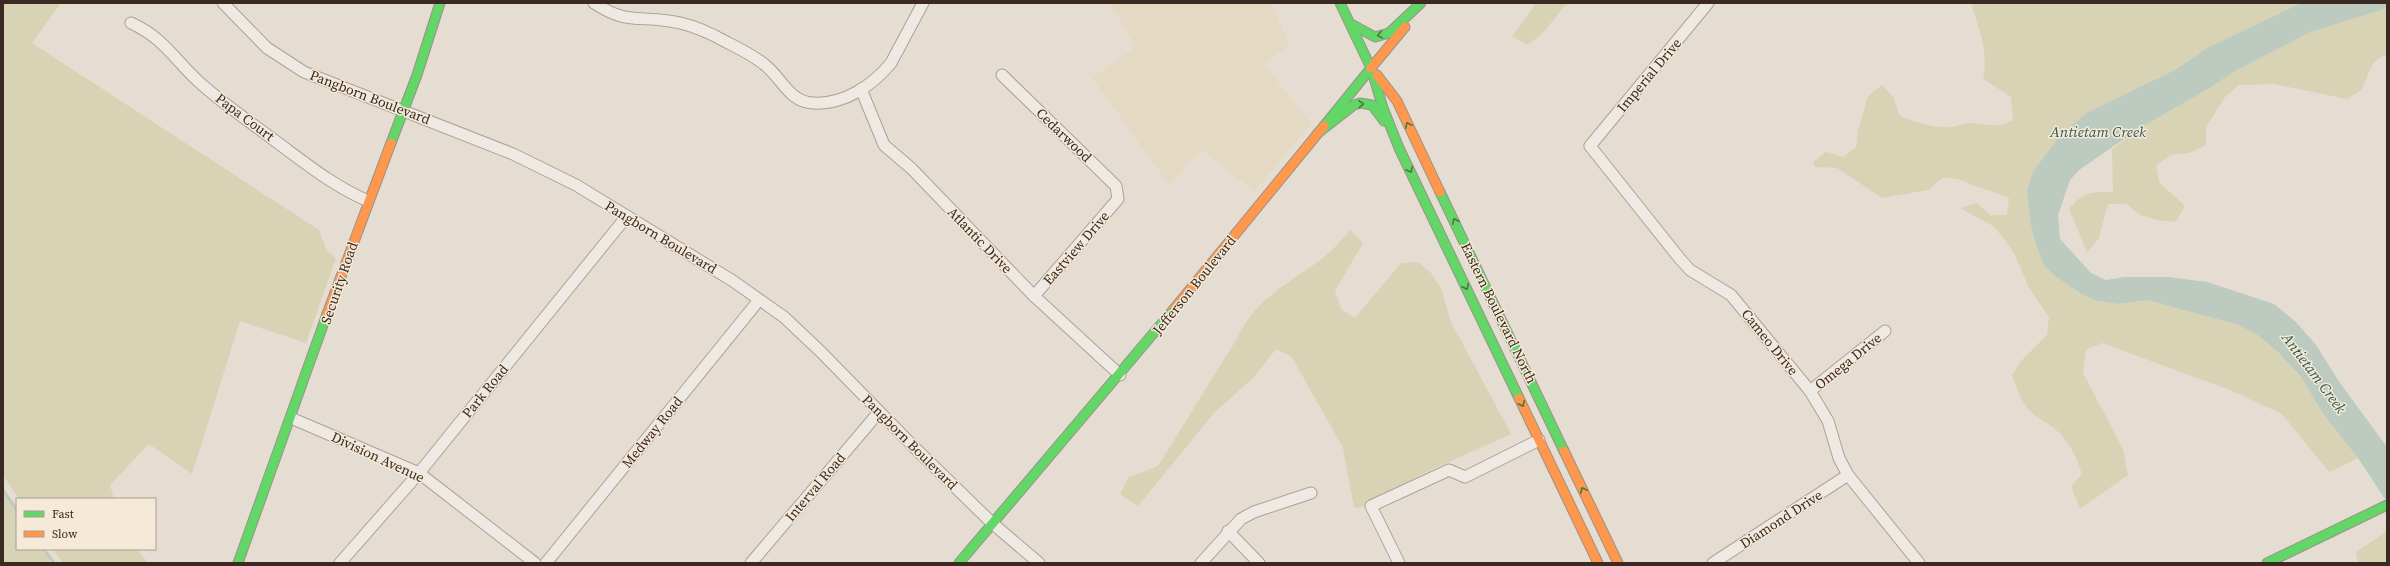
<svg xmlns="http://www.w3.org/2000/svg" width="2390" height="566" font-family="'Source Serif 4',serif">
<rect width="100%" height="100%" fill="#e5ddd1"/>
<path fill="#e4dac3" d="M1110,3h160l20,42 -26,19 47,60 -56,67 -54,-41 -32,35 -77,-108 44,-30z"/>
<g fill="#d7d3b4">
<path d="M3,3h58l-29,40 287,187 8,21 9,7 -30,85 -66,-22 -48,153 -43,-30 -39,41 4,14h-95l-16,-24z"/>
<path d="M1536,3h31l-25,31 -15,11 -15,-9z"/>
<path d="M1971,3h330l-94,45 -32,22 -87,42 -27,22 -34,57 3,30 5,21 20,34 28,19 14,6 21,3 29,-4 92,25 20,11 19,16 23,25 23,38 34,43 -29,14 -47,-58 -52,-24 -128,-47 -16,7 -3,23 40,76 5,26 -48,34 -9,-23 11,-12c-5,-17 -13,-33 -27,-45 -10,-8 -21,-12 -29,-23 -7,-10 -10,-20 -14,-31l10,-15 25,-25 2,-18 -20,-29 -14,-33 -10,-15 -12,-14 -33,-18 17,-5 13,12h17l2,-17c-11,-5 -22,-8 -34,-12 -16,-6 -14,-8 -33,-8l-14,12 -46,8 -45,-30 -21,-1 -3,-5 13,-10 17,5 13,-10 2,-17 10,-34 14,-11 12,13 5,17c15,7 34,13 51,12 6,0 12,-4 18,-4 16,1 30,6 45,-3l-2,-23 -28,-18c6,-29 -4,-49 -12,-76z"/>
<path d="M2387,8v47c-18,4 -17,19 -24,32 -3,5 -11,9 -16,12l-73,-15 -35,1 -14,12 -19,30v18l-17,8 -18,2 -15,10 3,17 26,24 -9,16 -19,-2 -17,-5 -14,-11h-18l-9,34 -12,14 -18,-43c15,-18 22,-17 44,-17l-1,-43 28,-21 68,-39 27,-18 76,-39z"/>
<path d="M1350,230l13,13 -28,48 6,18 14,9 46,-55 17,-1 13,11 10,15 10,34 60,112 -87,39 -64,35 -6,-1 -11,-59 -51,-91 -16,-8 -22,28 -40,36 -76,93 -18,-12 8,-16 30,-12 80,-129c16,-38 55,-56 86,-80 10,-8 18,-17 26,-27z"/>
<path d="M3,492l14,20v37h26l9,14h-49z"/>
<path d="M2387,531v32h-29l-2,-11z"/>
<path d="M53,549h84l11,14h-85z"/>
</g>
<path fill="#bccac0" d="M2301,3h86v5l-76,24 -76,39 -27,18 -68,39 -61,42 -9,10 -12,35 2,24 31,34 15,7 18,-3h44l39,5 67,22 22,18 20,23 24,38 47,64v55l-29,-44 -34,-43 -23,-38 -23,-25 -19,-16 -20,-11 -92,-25 -29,4 -21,-3 -14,-6 -28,-19 -11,-11 -9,-23 -5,-21 -3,-30 6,-19 28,-38 27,-22 87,-42 32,-22z"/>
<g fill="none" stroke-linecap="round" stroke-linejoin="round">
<g stroke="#bccac0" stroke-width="3">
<path d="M3,490l14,20"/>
<path d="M44,549l10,14"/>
</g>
<g stroke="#aba299" stroke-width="13">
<g id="street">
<path d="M223,3l44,45 37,24 209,82 63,31 157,96 51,36 37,35 95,97 76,74 47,40"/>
<path d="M594,3c32,21 42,13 75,18 17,2 32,8 46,15 16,9 36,17 50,29 17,13 24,37 48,38 31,2 60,-18 78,-40l32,-60"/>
<path d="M1708,3l-118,143 90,113 10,11 41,25 79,96 18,30 11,37 9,17 71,88"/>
<path d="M131,23c33,15 43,36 68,59 23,21 50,39 75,58 30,22 59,46 94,61"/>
<path d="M1002,75l114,111 2,13 -84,97"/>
<path d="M861,89l23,56 28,24 122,127 86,79"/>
<path d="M1810,391l75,-60"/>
<path d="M291,418l128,55 116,90"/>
<path d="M1228,531l31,32"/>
<path d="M340,563l79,-90 208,-257"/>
<path d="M546,563l213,-263"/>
<path d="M751,563l128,-151"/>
<path d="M1201,563l40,-44 13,-7 57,-19"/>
<path d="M1399,563l-28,-57 78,-36 16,7 74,-37"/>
<path d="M1713,563l135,-88"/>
</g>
</g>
<g stroke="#9a928a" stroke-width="11">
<g id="fast">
<path d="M1340,3l31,65 12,40 16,40 120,250"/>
<path d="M1351,24l24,13 14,-4 32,-30"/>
<path d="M1324,126l47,-58"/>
<path d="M1318,133l36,-28 6,-2 12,2 12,16"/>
<path d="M391,143l26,-68 23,-72"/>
<path d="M1440,192l124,259"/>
<path d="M238,563l89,-249"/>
<path d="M959,563l215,-254"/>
<path d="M2267,563l120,-58"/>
</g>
</g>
<g stroke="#9a928a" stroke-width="11">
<g id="slow">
<path d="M1371,68l34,-41"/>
<path d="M1377,75l20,26 43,91"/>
<path d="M1174,309l150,-183"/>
<path d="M327,314l64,-171"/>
<path d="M1519,398l79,165"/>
<path d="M1564,451l54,112"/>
</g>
</g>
<use href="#street" stroke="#eee9e2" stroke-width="11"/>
<use href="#fast" stroke="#63d668" stroke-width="9"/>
<use href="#slow" stroke="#ff974d" stroke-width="9"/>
</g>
<defs><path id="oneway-chevron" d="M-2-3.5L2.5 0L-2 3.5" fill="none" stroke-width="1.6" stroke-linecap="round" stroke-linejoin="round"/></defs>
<g stroke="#4c7741">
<use href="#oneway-chevron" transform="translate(1380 35) rotate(170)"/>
<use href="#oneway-chevron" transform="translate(1361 104) rotate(-4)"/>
<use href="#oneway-chevron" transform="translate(1408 125) rotate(-116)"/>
<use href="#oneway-chevron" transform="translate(1410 170) rotate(64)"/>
<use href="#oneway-chevron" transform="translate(1455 221) rotate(-116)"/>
<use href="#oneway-chevron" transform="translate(1466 287) rotate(64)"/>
<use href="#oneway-chevron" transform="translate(1522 404) rotate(64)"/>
<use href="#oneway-chevron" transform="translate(1583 490) rotate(-115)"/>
</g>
<g text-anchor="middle" stroke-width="3" stroke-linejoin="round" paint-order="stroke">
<g font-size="14" fill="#3a2a21" stroke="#f5e9d8">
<text transform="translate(1649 75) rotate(-50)" y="5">Imperial Drive</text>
<text transform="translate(370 97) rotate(21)" y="5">Pangborn Boulevard</text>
<text transform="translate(245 117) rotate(37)" y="5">Papa Court</text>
<text transform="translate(1064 135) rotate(44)" y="5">Cedarwood</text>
<text transform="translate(661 237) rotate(31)" y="5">Pangborn Boulevard</text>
<text transform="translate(980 240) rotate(46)" y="5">Atlantic Drive</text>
<text transform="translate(1076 248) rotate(-49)" y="5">Eastview Drive</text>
<text transform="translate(339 283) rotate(-71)" y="5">Security Road</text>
<text transform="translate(1194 285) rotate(-51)" y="5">Jefferson Boulevard</text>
<text transform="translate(1499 313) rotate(64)" y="5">Eastern Boulevard North</text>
<text transform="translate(1770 342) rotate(51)" y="5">Cameo Drive</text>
<text transform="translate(1848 361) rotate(-39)" y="5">Omega Drive</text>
<text transform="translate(485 391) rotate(-51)" y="5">Park Road</text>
<text transform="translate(652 432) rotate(-51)" y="5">Medway Road</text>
<text transform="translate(910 442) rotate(45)" y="5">Pangborn Boulevard</text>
<text transform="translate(378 457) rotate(25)" y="5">Division Avenue</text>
<text transform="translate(815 487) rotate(-50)" y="5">Interval Road</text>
<text transform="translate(1781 519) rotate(-33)" y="5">Diamond Drive</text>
</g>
<g font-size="15" font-style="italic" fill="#315952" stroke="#f5e9d8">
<text x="2098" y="137">Antietam Creek</text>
<text transform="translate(2314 373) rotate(53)" y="5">Antietam Creek</text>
</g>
</g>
<rect width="2390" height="566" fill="none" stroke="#3a2a21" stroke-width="8"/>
<rect x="16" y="498" width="140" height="52" fill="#f5e9d8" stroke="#aa9d8f"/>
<rect x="24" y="511" width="20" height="6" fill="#63d668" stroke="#aa9d8f"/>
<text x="52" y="518" font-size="12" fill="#3a2a21">Fast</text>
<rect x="24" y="531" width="20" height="6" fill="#ff974d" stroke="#aa9d8f"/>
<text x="52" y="538" font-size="12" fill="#3a2a21">Slow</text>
</svg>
